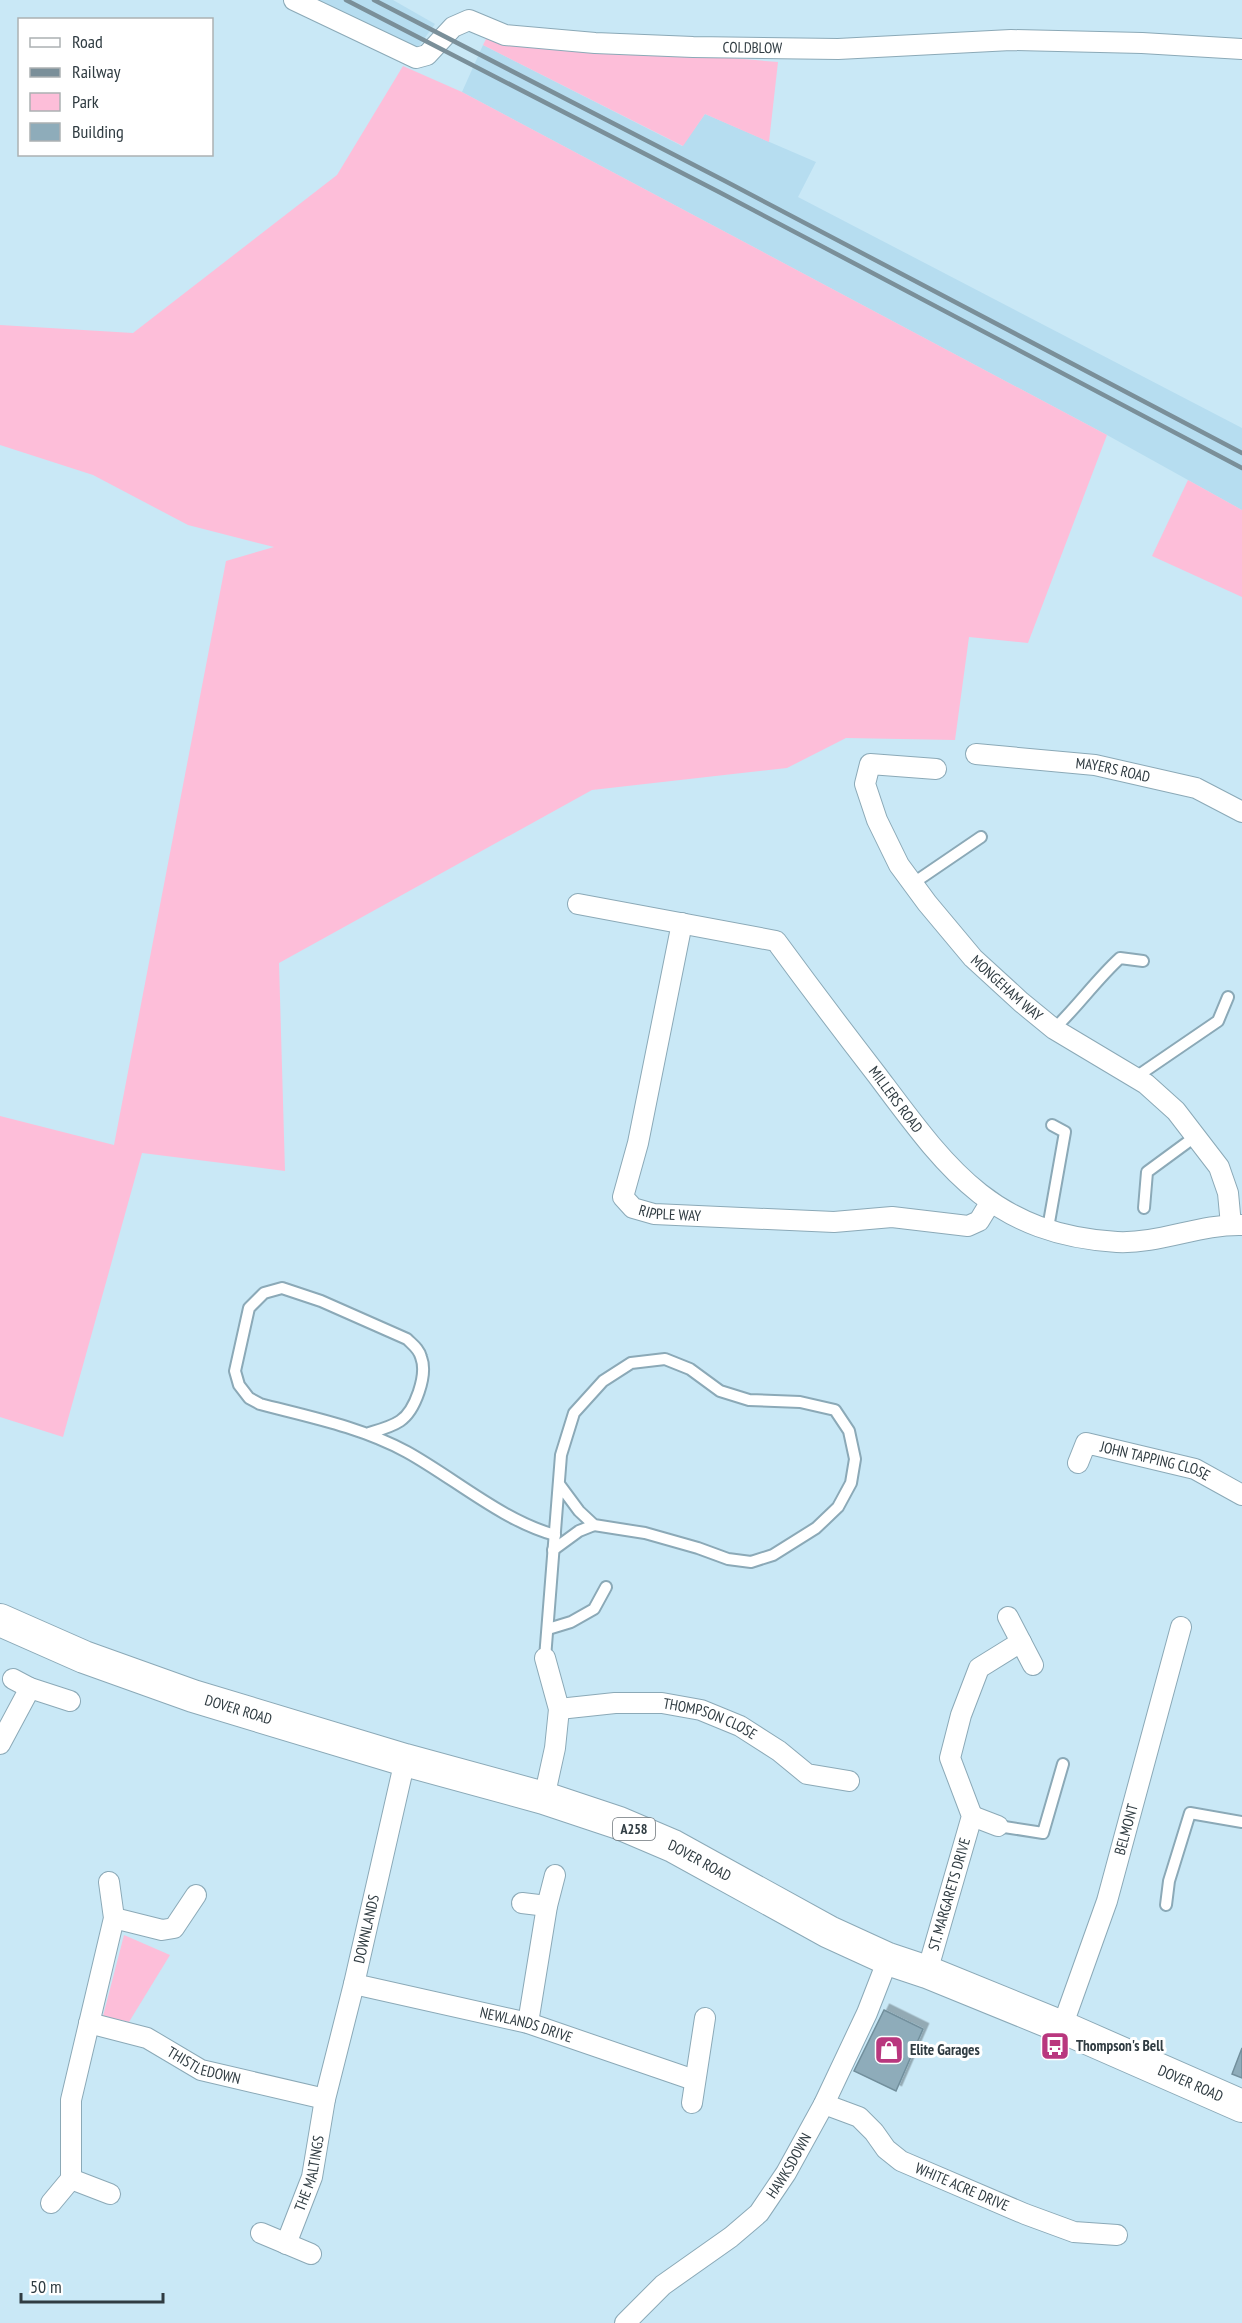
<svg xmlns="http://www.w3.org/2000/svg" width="1242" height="2323" font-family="'PT Sans Narrow',sans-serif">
<defs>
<filter id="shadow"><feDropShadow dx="5.5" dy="-5.5" stdDeviation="0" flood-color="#0004"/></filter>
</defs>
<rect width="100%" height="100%" fill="#c9e8f6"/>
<g fill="#b6ddf0">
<path d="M314,0h79l42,24 -19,26z"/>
<path d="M483,45l199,101 23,-32 111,48 -18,35 444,231v82l-135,-75 -645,-343z"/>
</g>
<g fill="#fdbed9">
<path d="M487,37l291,25 -9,80 -64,-28 -22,32 -200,-101z"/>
<path d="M403,66l59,26 645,343 -79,208 -59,-6 -14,103 -109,-2 -59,30 -195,22 -313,173 6,208 -143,-18 -79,284 -63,-20v-301l114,29 112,-584 48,-14 -86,-22 -95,-50 -93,-30v-120l133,8 204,-158z"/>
<path d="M1188,480l54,30v87l-90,-41z"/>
<path d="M124,1935l46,20 -41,67 -26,-6z"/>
</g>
<g fill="#8eacba" stroke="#728f9c" stroke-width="1.5" filter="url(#shadow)">
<path d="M884,2010l39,19 -27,62 -42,-20z"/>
<path d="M1242,2048v30l-10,-4z"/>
</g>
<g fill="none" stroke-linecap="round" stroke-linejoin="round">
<g stroke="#8ba9b7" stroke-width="14">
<g id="lane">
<path d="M912,884l69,-47"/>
<path d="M1054,1029c24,-23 42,-49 66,-71l23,3"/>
<path d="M1136,1077l82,-56 10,-24"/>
<path d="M1144,1208l3,-36 49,-36"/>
<path d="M1048,1228l17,-96 -13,-7"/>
<path d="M369,1433c10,-3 22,-6 31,-12 15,-10 28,-46 21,-64 -2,-8 -8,-12 -14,-18l-86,-38 -39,-13 -18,5 -15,15 -14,63 4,14 10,13 11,6c50,13 101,23 147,48 47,26 96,69 148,83"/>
<path d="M553,1550l26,-19 15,-6"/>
<path d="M548,1629l23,-7 23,-13 12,-22"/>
<path d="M545,1658l16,-203 13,-42 29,-32 28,-18 34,-4 25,10 30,22 29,9 51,2 35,8 14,21 6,28 -4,24 -13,24 -22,21 -43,27 -22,7 -23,-3 -30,-11 -53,-15 -51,-8 -15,-14 -20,-27"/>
<path d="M998,1826l45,7 20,-69"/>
<path d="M1166,1905l3,-24 21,-68 52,9"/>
</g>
</g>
<g stroke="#8ba9b7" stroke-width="22">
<g id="street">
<path id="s1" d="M294,0l122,58 11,-3 26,-28 16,-7 36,15 90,8 98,4 145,2 173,-9 131,3 100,6"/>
<path id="s2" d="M976,754l119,11 101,23 46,24"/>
<path id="s3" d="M936,769l-66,-5 -5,20 12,36 22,45 28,38 46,55 48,44 33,27 92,55 30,27 43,56 9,26 3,32"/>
<path id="s4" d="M578,904l198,37c33,45 67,90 101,134 69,92 114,159 240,167 43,2 82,-18 125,-17"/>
<path id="s5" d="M682,923l-44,220 -15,54 10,11 21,6 180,8 58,-5 76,9 11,-5 11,-18"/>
<path id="s6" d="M1078,1463l8,-20 109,26 47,26"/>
<path d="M1008,1617l25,48"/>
<path d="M13,1679l17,9 40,13"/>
<path id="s7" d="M559,1709l56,-6h47l39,7 39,16 39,25 28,23 42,7"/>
<path d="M0,1744l30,-56"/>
<path d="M544,1798l11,-50 4,-39 -14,-51"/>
<path d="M972,1816l26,10"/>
<path d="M522,1903l25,3"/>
<path d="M114,1918l48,12 12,-2 22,-33"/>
<path id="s8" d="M927,1972l45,-156 -22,-58 11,-43 18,-47 42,-26"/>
<path id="s9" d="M354,1984l174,39 166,57"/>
<path id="s10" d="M89,2023l58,15 54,32 124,29"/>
<path d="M528,2023l19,-117 8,-31"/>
<path id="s11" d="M1062,2027l45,-126 74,-274"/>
<path d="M692,2103l13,-85"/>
<path id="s12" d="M824,2104l35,13 15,15 12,17 15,12 124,53 49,18 43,3"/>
<path d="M71,2179l39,15"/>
<path d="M51,2203l20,-24v-79l43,-182 -5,-36"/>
<path d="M261,2233l50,21"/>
<path id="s13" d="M286,2244l26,-67 13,-78 29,-115 51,-224"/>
<path id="s14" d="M625,2323l38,-38 68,-48 28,-24 27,-40 38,-69 43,-91 21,-54"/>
</g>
</g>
<g stroke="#8ba9b7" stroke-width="34">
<g id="primary">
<path id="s15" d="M0,1620l84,37 109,39 212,64 139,38 75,25 54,23 156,86 59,27 39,13 135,55 180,79"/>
</g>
</g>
<use href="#lane" stroke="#fff" stroke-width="10"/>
<use href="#street" stroke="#fff" stroke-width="20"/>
<use href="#primary" stroke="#fff" stroke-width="32"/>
<g stroke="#7a8f99" stroke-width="4.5">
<path d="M346,0l373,192 523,276"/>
<path d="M374,0l351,181 517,272"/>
</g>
</g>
<defs>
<g id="bus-square" transform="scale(1.5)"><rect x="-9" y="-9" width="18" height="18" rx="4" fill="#b9377e" stroke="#fff"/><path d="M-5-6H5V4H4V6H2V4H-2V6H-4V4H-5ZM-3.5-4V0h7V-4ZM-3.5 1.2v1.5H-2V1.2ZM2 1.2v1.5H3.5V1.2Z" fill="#fff"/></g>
<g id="shop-square" transform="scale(1.5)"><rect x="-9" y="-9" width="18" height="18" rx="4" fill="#b9377e" stroke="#fff"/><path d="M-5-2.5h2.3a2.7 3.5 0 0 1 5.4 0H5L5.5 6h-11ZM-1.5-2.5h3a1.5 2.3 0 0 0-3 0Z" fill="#fff"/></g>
</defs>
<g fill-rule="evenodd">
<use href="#bus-square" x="1055" y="2046"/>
<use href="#shop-square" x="889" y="2050"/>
</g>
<g text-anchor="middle" stroke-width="6" stroke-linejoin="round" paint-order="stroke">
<rect fill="#fff" stroke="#6e767b" stroke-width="1.5" x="613" y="1818" width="42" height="22" rx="4.5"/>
<g font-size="14" font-weight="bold" fill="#303c42">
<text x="634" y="1834">A258</text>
</g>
<g font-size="15" fill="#303c42" stroke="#fff">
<text dy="5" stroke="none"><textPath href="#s1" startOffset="489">COLDBLOW</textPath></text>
<text dy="5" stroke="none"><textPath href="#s2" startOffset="138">MAYERS ROAD</textPath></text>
<text dy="5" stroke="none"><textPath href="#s3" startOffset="339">MONGEHAM WAY</textPath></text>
<text dy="5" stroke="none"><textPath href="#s4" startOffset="400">MILLERS ROAD</textPath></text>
<text dy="5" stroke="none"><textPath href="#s5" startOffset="333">RIPPLE WAY</textPath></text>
<text dy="5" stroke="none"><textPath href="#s6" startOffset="93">JOHN TAPPING CLOSE</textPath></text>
<text dy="5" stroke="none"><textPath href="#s15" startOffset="255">DOVER ROAD</textPath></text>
<text dy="5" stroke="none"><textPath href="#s7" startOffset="154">THOMPSON CLOSE</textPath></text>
<text dy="5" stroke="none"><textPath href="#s11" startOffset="208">BELMONT</textPath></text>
<text dy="5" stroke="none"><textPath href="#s15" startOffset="741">DOVER ROAD</textPath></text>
<text dy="5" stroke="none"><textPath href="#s8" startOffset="81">ST. MARGARETS DRIVE</textPath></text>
<text dy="5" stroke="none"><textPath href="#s13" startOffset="326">DOWNLANDS</textPath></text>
<text dy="5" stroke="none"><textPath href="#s9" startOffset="177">NEWLANDS DRIVE</textPath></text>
<text dy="5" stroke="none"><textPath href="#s10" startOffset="124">THISTLEDOWN</textPath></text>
<text dy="5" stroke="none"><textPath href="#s15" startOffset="1281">DOVER ROAD</textPath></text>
<text dy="5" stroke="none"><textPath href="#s14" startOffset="230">HAWKSDOWN</textPath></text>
<text dy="5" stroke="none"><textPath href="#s13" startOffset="75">THE MALTINGS</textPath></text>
<text dy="5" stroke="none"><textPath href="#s12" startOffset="165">WHITE ACRE DRIVE</textPath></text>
</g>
<g font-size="15" font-weight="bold" fill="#303c42" stroke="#fff" text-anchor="start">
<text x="1076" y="2051">Thompson's Bell</text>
<text x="910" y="2055">Elite Garages</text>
</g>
</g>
<rect x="18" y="18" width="195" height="138" fill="#ffffff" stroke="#acb1b3" stroke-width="1.5"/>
<rect x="30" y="38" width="30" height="9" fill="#ffffff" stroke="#acb1b3" stroke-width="1.5"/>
<text x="72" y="48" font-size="18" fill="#303c42">Road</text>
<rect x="30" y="68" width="30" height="9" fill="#7a8f99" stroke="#acb1b3" stroke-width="1.5"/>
<text x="72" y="78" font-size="18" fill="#303c42">Railway</text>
<rect x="30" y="93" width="30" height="18" fill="#fdbed9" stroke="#acb1b3" stroke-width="1.5"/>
<text x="72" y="108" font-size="18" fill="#303c42">Park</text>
<rect x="30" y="123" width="30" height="18" fill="#8eacba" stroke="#acb1b3" stroke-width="1.5"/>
<text x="72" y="138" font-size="18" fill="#303c42">Building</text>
<path d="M21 2293v9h142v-9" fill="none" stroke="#303c42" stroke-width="3"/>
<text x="30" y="2293" font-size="18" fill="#303c42" stroke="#ffffff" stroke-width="4.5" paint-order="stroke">50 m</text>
</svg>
